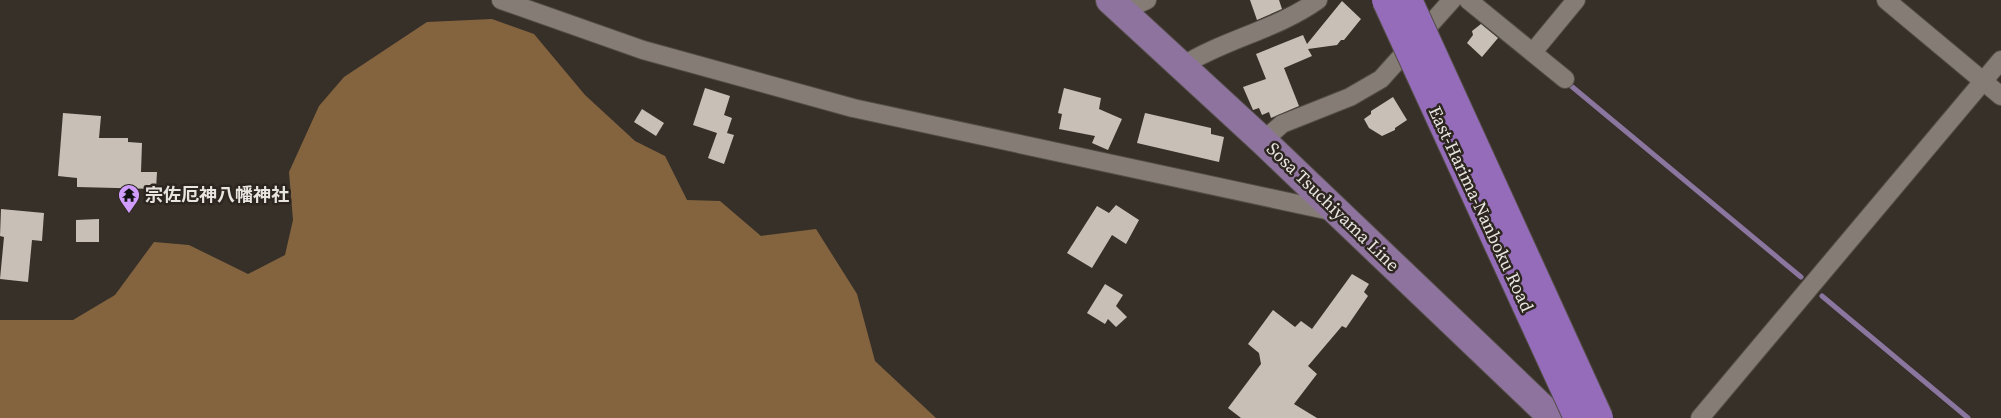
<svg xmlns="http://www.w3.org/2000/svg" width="2001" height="418" font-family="'Source Serif 4','Noto Sans JP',serif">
<rect width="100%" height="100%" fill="#373029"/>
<path fill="#84643f" d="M492,19l42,15 51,61 50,46 30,15 22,44 33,1 41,35 55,-7 41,65 18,67 61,57h-936v-98h73l42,-25 39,-53 35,3 59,29 37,-19 8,-35 -4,-48 30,-66 25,-29 83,-55z"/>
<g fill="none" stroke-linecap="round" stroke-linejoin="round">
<g stroke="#8b76a0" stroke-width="5">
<path d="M1570,85l231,192"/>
<path d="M1822,296l146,122"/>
</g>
</g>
<g fill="#c8c0b7">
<path d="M1250,0h29l3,9 -25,11z"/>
<path d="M1342,1l19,18 -17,21h-3l-4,5 -29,4 4,7 -28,12 15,38 -28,12 -2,-6 -7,3 -3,-7 -6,2 -10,-23 23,-8 -10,-25 47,-19 4,9z"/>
<path d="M1481,24l17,14 -16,19 -15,-14 6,-8 -1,-4z"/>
<path d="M705,88l25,8 -6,19 8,3 -5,15 7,2 -10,29 -16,-6 9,-25 -24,-8z"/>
<path d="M1064,88l37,10 -2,11 23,10 -14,31 -16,-7 3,-7 -36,-7 3,-15 -4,-1z"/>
<path d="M1393,97l14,23 -12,8v2l-13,6 -13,-8 -5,-9 7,-5v-3z"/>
<path d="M642,109l22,14 -8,13 -22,-14z"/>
<path d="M63,113l38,3 -2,22h29v4l14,1 -1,29h16l-1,17 -79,-2v-9l-19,-2z"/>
<path d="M1145,113l66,15v6l13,3 -5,25 -82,-19z"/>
<path d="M1116,205l23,15 -13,24 -14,-9 -20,33 -25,-15 30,-47 12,7z"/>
<path d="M1,209l43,4 -2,28 -10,-1 -4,42 -28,-3 4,-42 -4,-1z"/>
<path d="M99,219v23h-23v-22z"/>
<path d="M1352,274l17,10 -5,8 4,4 -22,32 -4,-2 -34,40 9,8 -23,30 23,14h-76l-13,-10 33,-44 -2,-11 -11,-9 25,-34 22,17 6,-6 11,8z"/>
<path d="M1105,284l18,11 -7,11 11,11 -11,10 -8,-8 -3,5 -18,-11z"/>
</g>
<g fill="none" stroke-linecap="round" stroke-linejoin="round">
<g stroke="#534d47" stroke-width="20">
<g id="minor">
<path d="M501,0l142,50 210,58 482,104"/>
<path d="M1468,0l97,79"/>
<path d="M1886,0l115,96"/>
<path d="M1123,11l24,-11"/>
<path d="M1533,52l43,-52"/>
<path d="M1182,66c43,-27 94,-36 136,-66"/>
<path d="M1263,141l19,-17 68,-27 31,-18 71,-79"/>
<path d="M1700,418l301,-358"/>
</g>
</g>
<g stroke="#534d47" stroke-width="30">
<path id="primary" d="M1110,0l153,141 290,277"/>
</g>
<use href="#minor" stroke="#857d75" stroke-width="18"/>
<use href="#primary" stroke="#8e739e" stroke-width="28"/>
<g stroke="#534d47" stroke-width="30" stroke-linecap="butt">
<g id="motorway-bridge">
<path d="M1386,0l192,418"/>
<path d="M1408,0l191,418"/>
</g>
</g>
<use href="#motorway-bridge" stroke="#946cb9" stroke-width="28"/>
</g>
<defs>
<g id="temple-pin" transform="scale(1.125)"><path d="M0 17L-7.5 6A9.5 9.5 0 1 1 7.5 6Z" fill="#d09dff" stroke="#2d2620"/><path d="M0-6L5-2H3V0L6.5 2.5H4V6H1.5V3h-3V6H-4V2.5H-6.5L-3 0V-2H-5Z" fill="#111"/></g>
</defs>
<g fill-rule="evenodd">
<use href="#temple-pin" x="129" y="195"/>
</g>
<g text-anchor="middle" stroke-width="5" stroke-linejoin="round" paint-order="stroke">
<g font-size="18" font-weight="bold" fill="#e8e4df" stroke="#2d2620" text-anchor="start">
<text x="145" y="201">宗佐厄神八幡神社</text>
</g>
<g font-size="18" fill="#e8e4df" stroke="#2d2620">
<text transform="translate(1333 207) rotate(44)" y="6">Sosa Tsuchiyama Line</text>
<text transform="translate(1481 209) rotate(65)" y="6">East-Harima-Nanboku Road</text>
</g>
</g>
</svg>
